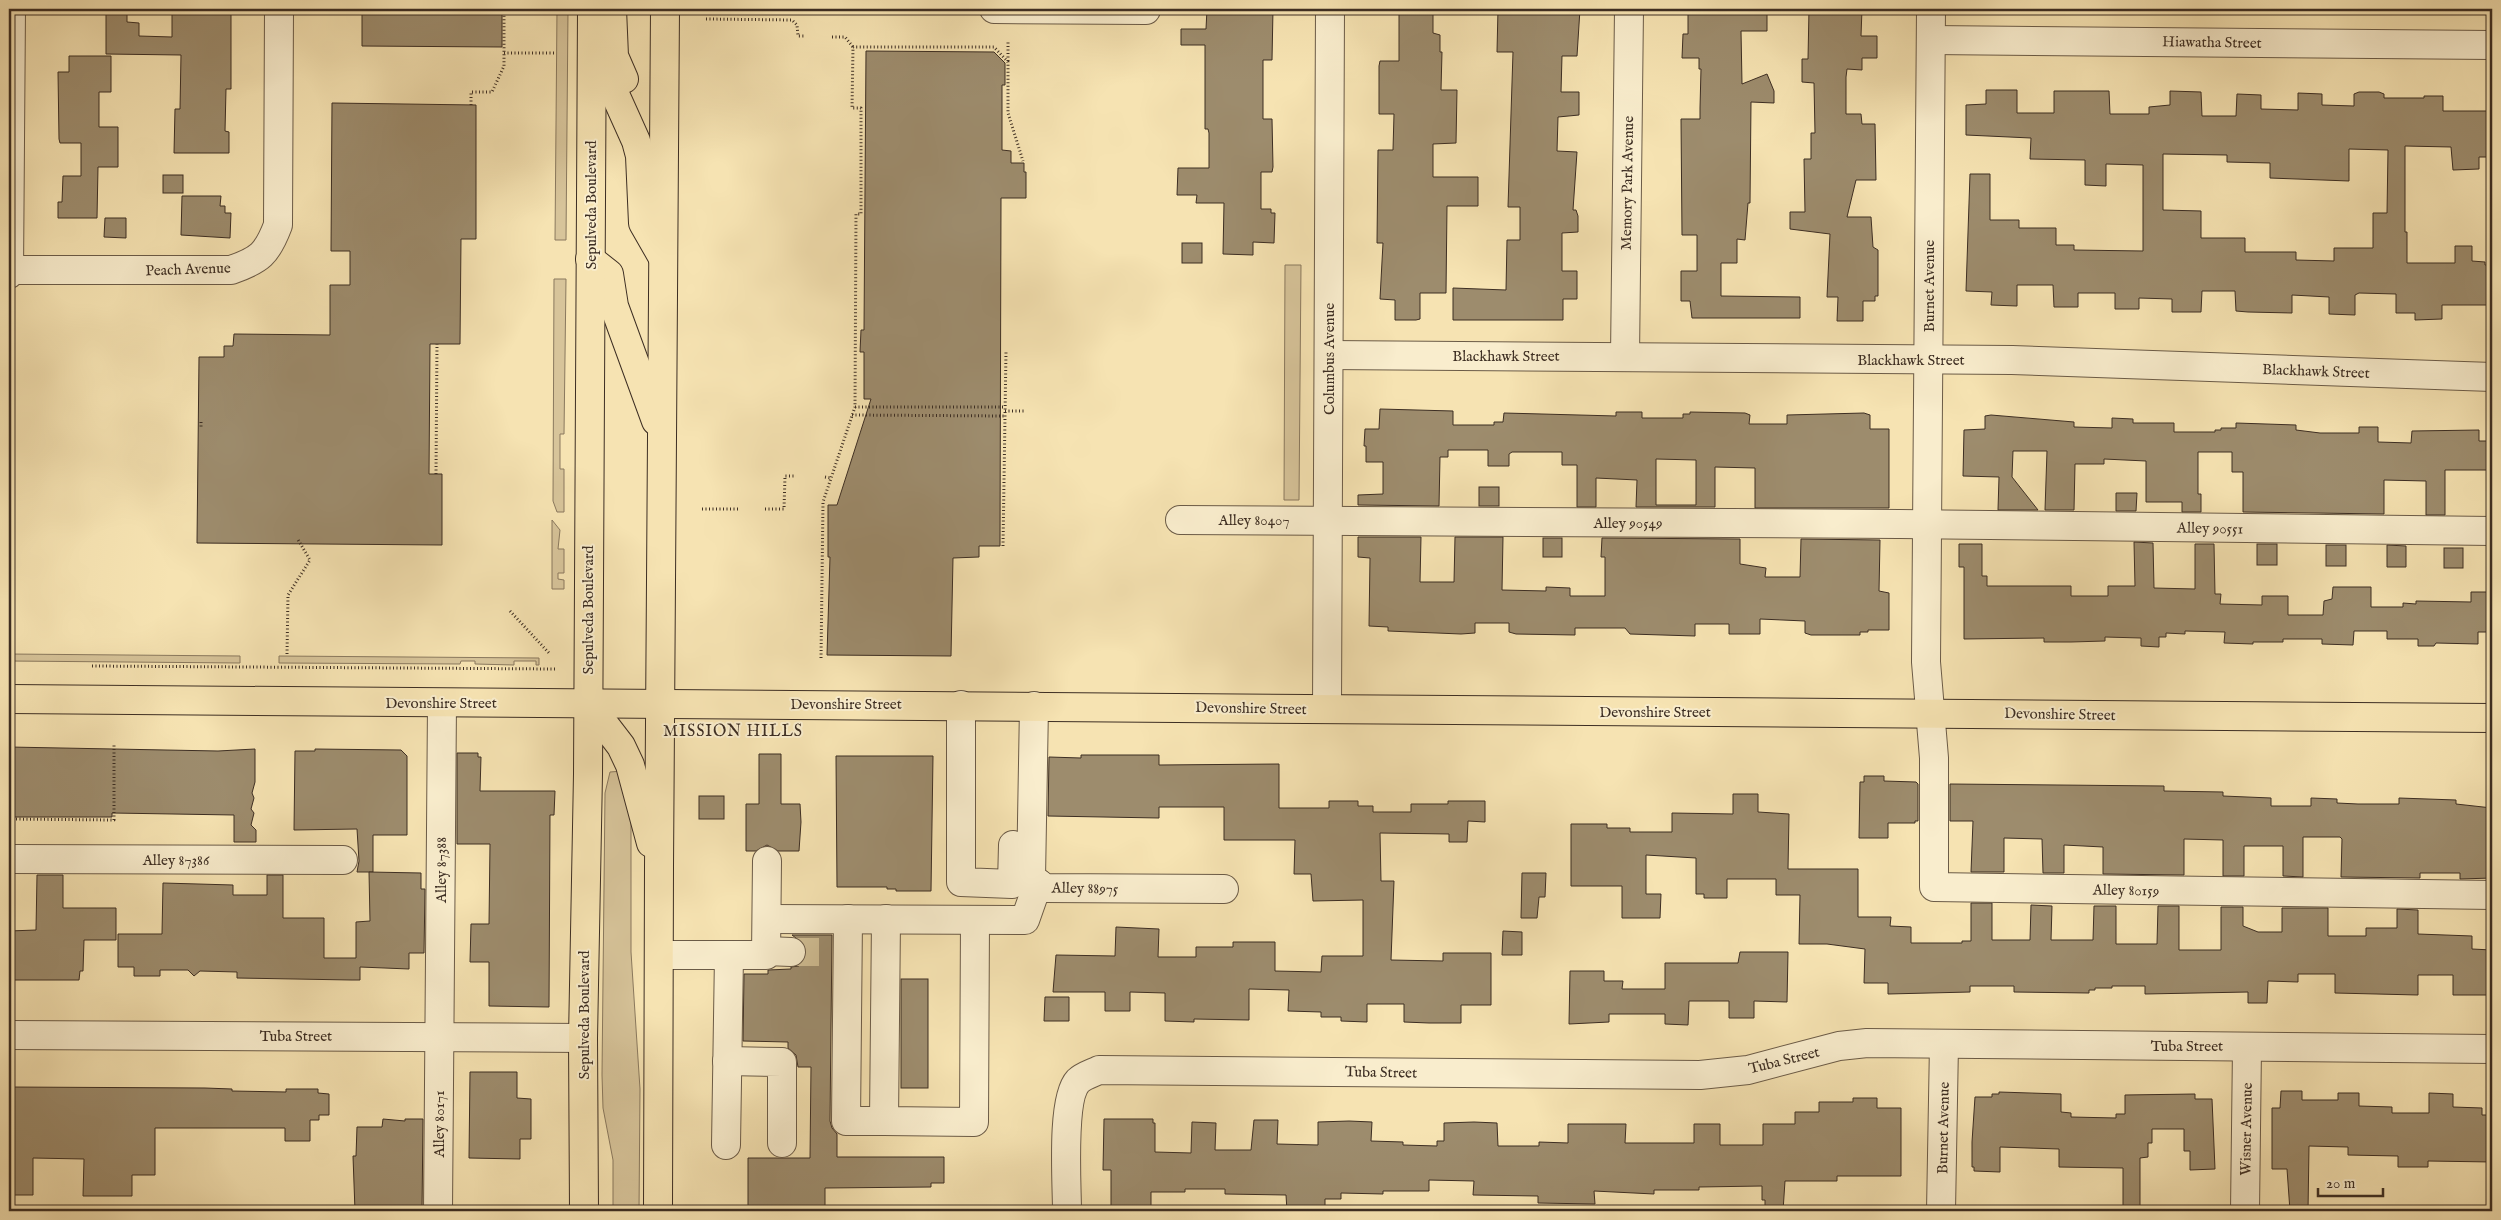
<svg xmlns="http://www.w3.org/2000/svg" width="2501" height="1220" font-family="'IM FELL English',serif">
<rect width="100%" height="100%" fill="#f6e3b2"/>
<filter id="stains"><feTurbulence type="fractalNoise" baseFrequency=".004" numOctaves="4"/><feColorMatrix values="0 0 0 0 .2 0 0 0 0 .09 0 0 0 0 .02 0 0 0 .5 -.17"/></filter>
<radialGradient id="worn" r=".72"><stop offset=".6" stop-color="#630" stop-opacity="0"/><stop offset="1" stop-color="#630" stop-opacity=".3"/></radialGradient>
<g fill="#d7c49a" stroke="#8a795e">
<path d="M557,9h11l-2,231h-11z"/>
<path d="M1285,265h16l-2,235h-15z"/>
<path d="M554,279h12l-2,155h-4v35h4v43h-7l-4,-11z"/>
<path d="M552,520l8,10 -2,19h6v24h-6v6l6,1v9h-12z"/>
<path d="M9,654l231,2v7l-231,-2z"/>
<path d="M279,656l260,2v7h-3v-4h-22v4l-39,-1v-3h-14l-1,3 -181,-1z"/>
<path d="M623,771l8,31v150l9,137 -1,122h-26v-51l-10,-52 -1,-33 3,-282 5,-21z"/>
</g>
<g fill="#9d8c6d" stroke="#3d2e23" fill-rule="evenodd">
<path d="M172,9h59v80h-5l-1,42 4,1v21h-55l1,-44h5l1,-54 -75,-1v-40h21v8l12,1v13l33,1z"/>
<path d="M362,9h140v38l-140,-1z"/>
<path d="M1207,9h66l-1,51h-9v59h9l1,48 -1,5h-11v37h10v4h4l-1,30 -21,-1v13l-30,-1 1,-51h-28l1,-8h-20l1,-27h31v-35l-1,-4h-3v-84h-24v-16h25z"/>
<path d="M1399,9h34v24l7,2v17h2l-1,38h16l-1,53 -23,1v33h45v29h-31l-1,87h-26v26l-4,1h-21v-20l-15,-1 3,-56h-6l1,-93h15l1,-36h-15v-48l1,-5h19z"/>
<path d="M1498,9h82l-3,47h-15l-1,36h18v23l-21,2 -1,34 20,1 -4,58h3l2,6v16l-16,1v38h15v28h-14v21h-110v-32l53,2 1,-50h13v-33h-12l5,-155h-16z"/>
<path d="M1688,9l79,3v19h-26l1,53 25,-10 7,17v12l-23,-1 -1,101h-2l-3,37 -8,-1v24h-16v33l79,1v21h-108l-2,-17h-9v-30h16v-36h-15l-1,-116h19v-11l1,-39h-2v-11h-17l1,-24h5z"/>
<path d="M1809,9h53l-1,27h16v22h-15v12l-15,-1 -1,8v37h15l1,10h13l1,56h-20l-9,37h24l2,30 5,3v46h-3v5h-12v20h-26l1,-24h-11l3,-63 -40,-5v-17h15l-1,-53h7v-26h4l-1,-50 -12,-1v-23h6z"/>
<path d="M866,51l128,1 11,11v22h-3v65l9,1v12h13v9h2v26h-25l-1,348h-21v11l-26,1 -2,98 -124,-1 3,-98h-2v-52h9l34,-106h-7v-47h-4l1,-22h3z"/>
<path d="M69,56h42v36h-12v35h19v40h-20l-1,51h-39v-16h4l1,-26h18v-33h-21l-1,-4 -1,-67h11z"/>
<path d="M1986,90h31v23h37v-22h55l1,23h39v-7l21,-2v-14l31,1 1,24h34l1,-22 24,1v14l37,1v-17l24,1v11l32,1v-12l5,-2h20l5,2v4h40v-2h19v15h49v46h-13v12l-26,1 -2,-23 -46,-1v86h2v31h48v-17h17v15l13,1v3h7v40h-50v14l-27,1v-7h-19v-19l-37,-1 -4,2v20l-26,-1v-17l-37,-2v18l-44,-1 -12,-1 -1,-20h-33l-1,21h-29v-13l-33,-1v11h-24v-16h-37v14h-24l-1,-22h-36v21l-26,-1 1,-13 -26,-1 4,-117h20v46h29v8h37v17h18v5l69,1v-86l-37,-1v22l-21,-1v-25l-55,-1 1,-21 -65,-3v-30l20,-1zM2349,149l39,1 -1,63h-14v35h-39v13l-38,-1v-8h-51v-14h-44v-27l-38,-1v-56l64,1v7l43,1v15l79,3z"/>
<path d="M332,103l144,2v134h-15l-1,105h-30l-1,130h13v71l-245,-2 2,-186h25v-11h9l1,-12 96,1v-50h20v-34h-19z"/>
<rect x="163" y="175" width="20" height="18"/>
<path d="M182,196h39l-1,10h5v7h6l-1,25 -49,-3z"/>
<path d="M105,218h21v20l-22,-1z"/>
<rect x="1182" y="243" width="20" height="20"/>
<path d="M1380,409l73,2v14h41v-3h9l1,-9 112,3v-4h26v6h41v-4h7v-2l55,1 5,2 -1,9h38v-9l77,-2 6,2v14h19v79h-134v-40l-40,-1v40h-79l1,-27 -41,-2v29h-19v-42h-15v-13h-50l-3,2v12h-21v-16h-40v7h-8l-1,49 -81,-1v-10l25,-1v-32h-17v-16h-2l1,-17h14zM1656,459l40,1v45h-40z"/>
<path d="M1991,415l83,7v5l38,1v-10l21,1v4h41v9h41v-2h6v-2h15v-5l60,2v5l24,3h39v-6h19v15l33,1 1,-12 67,-1v11h13v29h-47v45h-19v-34l-42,-1v34l-141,-2v-40h-11v-20h-34v42h3v18h-19v-10h-36v-41l-42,-2v5h-29l-1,46h-29l2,-59h-34l-1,26 26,33h-40l1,-33 -36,-1 1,-46 21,-1v-13z"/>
<rect x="1479" y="487" width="20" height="19"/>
<path d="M2116,493h21l-1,18h-20z"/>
<path d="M1358,537h63l-1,45h34l1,-45h48l-1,53 44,1v-4l24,1v8h35v-39h-4l1,-19 138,1v25l26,4 -1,9h35l1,-38 79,1 -1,51 10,2v37h-21v2h-8v3h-49l-6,-2v-12l-45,-2v15h-31v-10h-34v12l-65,-2 -5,-6h-50v7l-59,-1 -7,-2v-9h-34v10l-14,1 -73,-3v-4l-19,-1 1,-68 -12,-1z"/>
<rect x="1543" y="538" width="19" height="19"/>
<path d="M2134,542l19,1 1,45 41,1v-45h19l1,50h6l-1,10 42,1v-9h26v19h35l1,-14 8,-2 1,-12h38v20h32v-4l13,1v-3l55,1v-10h19l2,40h-14v12l-42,-1 -2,3h-16v-7h-31v-8h-33l-1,14 -31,-1v-5h-39v3h-30v2l-29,-1 1,-11 -40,-1v3l-19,-1v4h-7v10l-18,-1v-8l-36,-1v4l-34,1h-27v-4l-80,1v-72h-5v-23h23v32h5v10h84v10h37v-10h27z"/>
<rect x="2257" y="544" width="20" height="21"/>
<rect x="2326" y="545" width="20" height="21"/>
<path d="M2387,545l19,1v21h-19z"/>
<rect x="2444" y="548" width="19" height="20"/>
<path d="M9,747l209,4 37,-2v33l-3,11 2,5 -3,11 3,4 -3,12 5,5v12h-22v-27l-122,-2v4h-103z"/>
<path d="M315,749l86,1 6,6v79h-34v37h-16l2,-11 -2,-32 -63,1 1,-79h20z"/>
<path d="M457,753h21v4h3l-1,34h75l-1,24h-4l-1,192 -60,-1v-44h-19l1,-38h18l1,-80h-33z"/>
<path d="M759,754h22v50h19l1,18 -2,29h-21l-11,-6 -11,6h-10v-47h13z"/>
<path d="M1081,755h78v10l120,-1v44h50v-7h29v5h15v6h38v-8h37v-3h37v21l-17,-1 -1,21h-18v-8l-69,-1 1,48h13l-3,79 52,1v-8h48v52h-30v18h-32l-25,-1v-18h-37v18l-26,-1v-4h-20v-5l-33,-1 1,-21 -40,-1v31l-55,-1v3l-29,-1v-28l-35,-1v19h-25v-19h-52l3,-37 59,1 1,-29 43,2 -1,28h38v-10h37v-5h42v29l46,1 1,-16h41v-56l-50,1 -2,-27h-17l1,-34h-71v-33h-65v11l-111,-2 1,-59 32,1z"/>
<path d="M836,756h97l-2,135h-35v-2h-9v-2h-50z"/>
<path d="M1864,776h20v5l32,1 2,2v37h-3v2h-27v15h-29l1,-56h4z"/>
<path d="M1950,784l214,2v5l59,1v4l48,2v8h40v-8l26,1v4l21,1h41v-6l57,2v4l36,4v70l-32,1v-6h-40v5l-79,-1 1,-38 -2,-2h-37v40l-20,-1v-30h-39v30h-21v-36l-39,-1v36l-81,-1v-27l-39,-2v28h-21l-1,-34 -38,-1v34h-33l2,-51h-23z"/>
<path d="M1733,794h25v18l31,2 -1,55h70v48h33l-1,9 21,1v16h51v-2h9v-38h21v37h38l1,-35 21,1 -1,34h42l1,-34h22v38h41l1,-38h21v44h42v-43h22v19l15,6h24v-24h46v28h38v-8h31v-19l21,1v24l54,2v13l20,1v45h-39v-20h-35v20l-83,-2v-19h-37v8l-30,-1 -1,22h-19v-11l-103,2v-8h-33v2h-17v2h-6v3l-75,-1v-6h-44v6l-82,2v-11h-24l1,-34 -38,-5h-28l1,-49h-24v-16h-49v19h-23v-4h-8v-36l-50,-3v39h15l-1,24h-38v-32h-51v-62h36v4h23v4h42v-19l61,1z"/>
<rect x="699" y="796" width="25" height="23"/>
<path d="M369,872l52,1v16h4l-1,64h-15v16l-49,-2v13h-9l-114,-2v-6l-37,-1 -6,5 -6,-6h-28v6h-26v-9h-16v-33h44l1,-51 70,2v10h34v-20h16v43h41v40h32v-36l14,-1z"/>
<path d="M1522,873h24l-1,24h-6l-2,21h-16z"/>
<path d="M37,875h26v33h53v32h-32l-1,31h-3l-1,9h-70v-49l27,-1z"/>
<path d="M1503,931l19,1v23h-20z"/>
<path d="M792,935h40l-2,186 2,7 5,6v23h107v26h-13v4l-106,1v23h-77v-53h62l1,-91h-13l-2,-12 -8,-7v-6l-45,-1 1,-67h24v-4l23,-1v-2l8,-1 5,-6 3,-7 -2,-8z"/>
<path d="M1740,952h48l-1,50 -33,-1v17h-25v-17h-40l-1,24 -23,-1v-10h-56v8l-40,2 1,-53h34v10h19l-1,8h43v-26h73z"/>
<rect x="901" y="979" width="27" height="109"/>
<path d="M1045,997h24v24h-25z"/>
<path d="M470,1072h47v26l14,1v40h-11v20l-51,-1z"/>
<path d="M9,1087l196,1 27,1v2l54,1v-3h32v4l11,1v21h-10v5h-9v21h-25v-13h-130v47h-23v21h-49l1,-37 -51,-1v37h-24z"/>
<path d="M2281,1091h21v9h36v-7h21v13l33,1v6h37v-20l24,1v13l29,1v7h10v47l-64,-1v6h-30v-11l-50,-1v-8l-39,-1 -1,65h-18l-3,-42h-15v-61h8z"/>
<path d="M1999,1092l62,2v18l10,1v4l45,1v-4h9v-19l70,-1v5h17l3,70 -25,1v-19h-6v-22h-32v14h-4v14l-8,1v53h-17v-43l-64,-1v-18l-59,-2v25l-26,-1v-4h-2v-25l3,-45h17v-3h7z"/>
<path d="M1853,1098h24v10h24v68h-64v5h-52l-2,30h-18v-11h-3v-14l-63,1v3h-45v4l-60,-3 1,13 -57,-1v-7l-65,-1 1,-14 -45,-1v11h-46v3l-42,-1v6h-16v12h-38l-1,-16 -61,-1v-5h-40v3h-34v19h-40v-41h-8l1,-51h49v4h2v29l36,1 1,-31 24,1 -1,27h36l3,-30h24l-1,24 41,1v-23l31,-1 23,1 -1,19 32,1v3l34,1v-5h7v-18l30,-1 23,1 1,23h41v-4l29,1v-19h58l-1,19h69v-19h26v21h43v-21h32v-12h24v-10h34z"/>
<path d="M383,1119l22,2v-2h18l-1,92h-67l-2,-55h3l1,-29h25z"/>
</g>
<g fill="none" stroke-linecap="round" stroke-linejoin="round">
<path stroke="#d1bf95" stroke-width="28" stroke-dasharray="28 14" stroke-linecap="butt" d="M791,952h48"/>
<g stroke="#6b5b47" stroke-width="30">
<g id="minor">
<path d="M994,9l152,1"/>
<path d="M1931,9l-5,653 8,96v129l558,8"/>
<path d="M1931,40l561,5"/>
<path d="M9,270h222c29,-10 36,-16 47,-45l1,-216"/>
<path d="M9,274l2,-265"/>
<path d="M1329,355l683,5 480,17"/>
<path d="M1625,357l4,-348"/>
<path d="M1180,520l720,4 592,7"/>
<path d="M961,705v177l51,2 1,-39"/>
<path d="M1034,706l-3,172 14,10 179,1"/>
<path d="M1327,709l3,-700"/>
<path d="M9,859l334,1"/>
<path d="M767,919l258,1 13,-37"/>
<path d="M848,919l-2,202h38"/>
<path d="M886,919l-2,202 90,1 1,-202"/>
<path d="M766,951l25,1"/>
<path d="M659,955h107l1,-94"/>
<path d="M9,1035l574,3"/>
<path d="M727,1061l55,1v81"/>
<path d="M726,1145l3,-190"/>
<path d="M438,1211l4,-508"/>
<path d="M1067,1211c0,-26 -6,-112 11,-130 5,-5 15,-8 21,-11l601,5 48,-5 91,-24 28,-3 625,6"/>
<path d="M1941,1211l3,-167"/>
<path d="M2245,1211l2,-164"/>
</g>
</g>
<g stroke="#3d2e23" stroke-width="30">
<g id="major">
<path d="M612,9l2,47 10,23"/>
<path d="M596,52l40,89 4,15 3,67 20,35"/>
<path d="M590,259l19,15 5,32 42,115"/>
<path d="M9,699l2483,19"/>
<path d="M588,703l33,43 9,19 21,78"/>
<path d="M584,1211l-1,-173 5,-264 4,-765"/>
<path d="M658,1211l1,-344 6,-858"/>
</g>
</g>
<g stroke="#3d2e23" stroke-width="3" stroke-dasharray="1 2.5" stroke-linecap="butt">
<path d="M504,11l12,-2"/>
<path d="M706,19l86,1 5,5 1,11h6"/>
<path d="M832,37h13l8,10"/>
<path d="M504,53h50"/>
<path d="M1008,61v-19"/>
<path d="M471,105v-13h21l12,-26v-57"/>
<path d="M855,407h150"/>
<path d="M1005,411h19"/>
<path d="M852,415l153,1"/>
<path d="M201,422v5"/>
<path d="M436,474l1,-130"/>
<path d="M825,477l6,1"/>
<path d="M702,509h37"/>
<path d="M765,509h19l1,-33h11"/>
<path d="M1003,546l3,-195"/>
<path d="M510,611l39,42"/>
<path d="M287,654l1,-59 22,-35 -13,-22"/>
<path d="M821,658l2,-156 32,-95 1,-193h5v-106h-9l1,-61h141l14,15v51l15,48"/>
<path d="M92,666l463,3"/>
<path d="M9,819l105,1v-77"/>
</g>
<use href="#minor" stroke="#f9edcd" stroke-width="28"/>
<use href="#major" stroke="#f6e3b2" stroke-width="28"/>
</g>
<g text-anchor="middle" stroke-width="4" stroke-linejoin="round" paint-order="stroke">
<g font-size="15" fill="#3d2e23" stroke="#f9edcd">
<text transform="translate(2212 42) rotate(1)" y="5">Hiawatha Street</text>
<text transform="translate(1627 183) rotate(-89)" y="5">Memory Park Avenue</text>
<text transform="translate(591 205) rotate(-90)" y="5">Sepulveda Boulevard</text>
<text transform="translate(188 269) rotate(-2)" y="5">Peach Avenue</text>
<text transform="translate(1929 286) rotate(-90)" y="5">Burnet Avenue</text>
<text x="1506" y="361">Blackhawk Street</text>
<text transform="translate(1329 359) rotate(-90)" y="5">Columbus Avenue</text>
<text x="1911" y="365">Blackhawk Street</text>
<text transform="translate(2316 371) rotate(2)" y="5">Blackhawk Street</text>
<text x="1254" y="525">Alley 80407</text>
<text x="1628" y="528">Alley 90549</text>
<text transform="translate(2210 528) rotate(1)" y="5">Alley 90551</text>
<text transform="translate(588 610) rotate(-90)" y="5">Sepulveda Boulevard</text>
<text x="441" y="708">Devonshire Street</text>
<text x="846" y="709">Devonshire Street</text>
<text transform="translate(1251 708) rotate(1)" y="5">Devonshire Street</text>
<text x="1655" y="717">Devonshire Street</text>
<text transform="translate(2060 714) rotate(1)" y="5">Devonshire Street</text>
<text x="176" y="865">Alley 87386</text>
<text transform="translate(441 870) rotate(-90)" y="5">Alley 87388</text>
<text transform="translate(1085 888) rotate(1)" y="5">Alley 88975</text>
<text transform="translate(2126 890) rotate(1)" y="5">Alley 80159</text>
<text transform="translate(584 1015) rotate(-90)" y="5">Sepulveda Boulevard</text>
<text x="296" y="1041">Tuba Street</text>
<text x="2187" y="1051">Tuba Street</text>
<text transform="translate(1784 1060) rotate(-14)" y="5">Tuba Street</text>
<text transform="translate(1381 1072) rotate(1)" y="5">Tuba Street</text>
<text transform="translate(439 1124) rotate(-90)" y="5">Alley 80171</text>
<text transform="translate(1943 1128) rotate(-89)" y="5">Burnet Avenue</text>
<text transform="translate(2246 1129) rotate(-89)" y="5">Wisner Avenue</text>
</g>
<g font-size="16" letter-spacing="1" fill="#3d2e23" stroke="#f9edcd">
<text x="733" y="736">MISSION HILLS</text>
</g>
</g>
<rect width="2501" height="1220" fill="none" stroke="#f6e3b2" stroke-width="30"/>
<rect x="10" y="10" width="2481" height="1200" fill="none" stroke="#3d2e23" stroke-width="2.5"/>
<rect x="15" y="15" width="2471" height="1190" fill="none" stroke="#3d2e23"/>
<path d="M2318 1188v8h65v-8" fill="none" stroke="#3d2e23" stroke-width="2.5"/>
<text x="2326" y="1188" font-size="15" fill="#3d2e23" stroke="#f9edcd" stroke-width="4" paint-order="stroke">20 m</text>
<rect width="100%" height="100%" filter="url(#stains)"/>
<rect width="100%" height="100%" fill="url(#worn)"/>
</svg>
